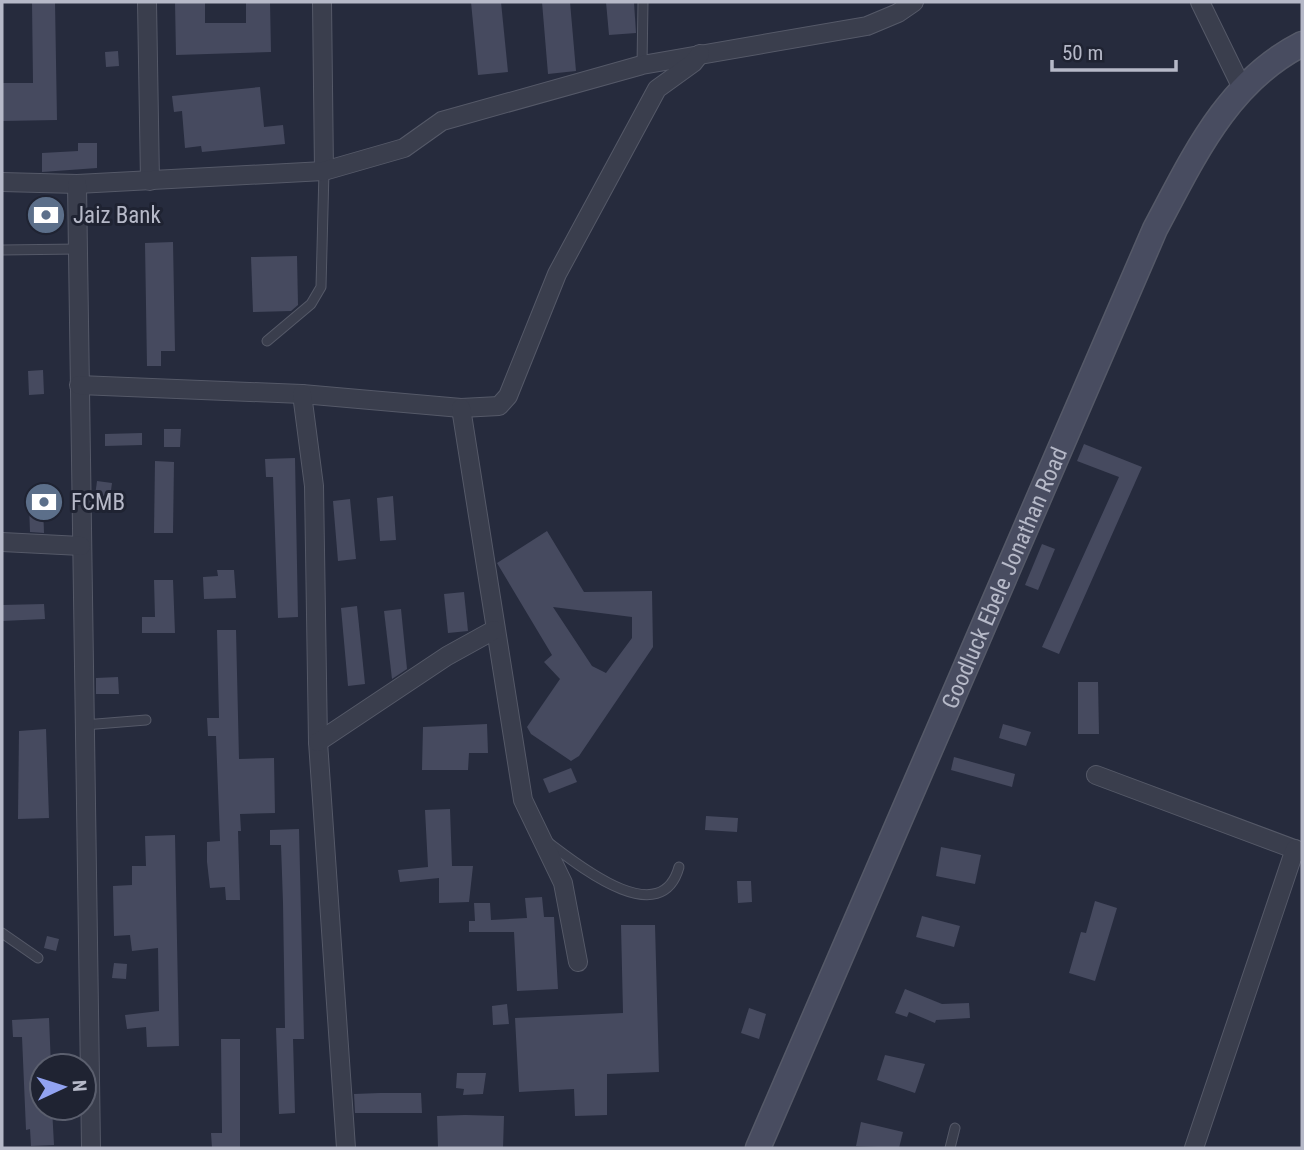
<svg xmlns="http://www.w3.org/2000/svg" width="1304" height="1150" font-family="'Roboto Condensed',sans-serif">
<rect width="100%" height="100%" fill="#262b3d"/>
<g fill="#464a5f" fill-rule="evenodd">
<path d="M32,2h23l2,118 -55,1v-38h31z"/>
<path d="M175,2h30v21h41v-21h24l1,50 -95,3z"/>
<path d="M471,2h30l7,70 -30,3z"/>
<path d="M542,2h28l6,69 -28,3z"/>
<path d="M606,2h28l2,31 -27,2z"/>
<path d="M118,51l1,15 -13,1 -1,-15z"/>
<path d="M260,87l4,40 19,-2 2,19 -83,8 -1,-6 -16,2 -3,-37 -8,1 -2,-16z"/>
<path d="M78,143h19v25l-55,4v-19l36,-2z"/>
<path d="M173,242l2,109h-14v15h-14l-2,-123z"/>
<path d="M297,256l1,49 -7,6 -38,1 -2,-55z"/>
<path d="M43,370l1,24 -15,1 -1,-24z"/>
<path d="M164,429h17l-1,18h-16z"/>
<path d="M142,433v12l-37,1v-12z"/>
<path d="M1084,444l58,23 -83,187 -17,-7 77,-170 -42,-16z"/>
<path d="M295,458l3,159 -20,1 -5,-141h-7l-1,-18z"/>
<path d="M155,461l19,1 -1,71h-19z"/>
<path d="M97,481l15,2 -3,22 -15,-1z"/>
<path d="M393,496l3,44 -16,1 -3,-43z"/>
<path d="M350,499l6,60 -18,2 -5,-60z"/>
<path d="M29,505h14l1,28 -14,-1z"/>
<path d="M547,531l37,61 68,-1 1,56 -74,109 -8,5 -40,-27 -4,-7 33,-48 -16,-17 8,-7 -55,-92zM553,607l79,10v21l-26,35 -14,-7z"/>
<path d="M1042,544l13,5 -17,41 -13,-5z"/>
<path d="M217,570h17l2,28 -32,1 -1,-22 15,-1z"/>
<path d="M154,580h19l2,53h-33v-16h13z"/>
<path d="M464,592l4,39 -20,2 -4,-39z"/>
<path d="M44,604l1,15 -43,2v-16z"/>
<path d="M357,606l8,78 -17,2 -7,-78z"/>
<path d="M401,609l6,60 -15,10 -8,-68z"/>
<path d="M217,630h19l3,129 35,-1 1,55 -35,1 1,17h-3l2,69h-14l-1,-13 -15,1 -3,-26v-20l13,-1 -4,-105h-8l-1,-18h12z"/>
<path d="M118,677l1,17h-23v-16z"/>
<path d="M1078,682h20l1,52h-21z"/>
<path d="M487,724l1,29h-19l-1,17h-46l1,-43z"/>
<path d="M1003,724l28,8 -5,14 -27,-8z"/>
<path d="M46,729l3,89 -31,1 1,-88z"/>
<path d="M954,757l61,17 -3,13 -61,-17z"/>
<path d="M571,768l6,14 -28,11 -6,-14z"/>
<path d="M450,809l2,57h21l-4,36 -30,1v-25l-39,4 -2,-12 30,-3 -3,-57z"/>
<path d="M706,816l32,2 -1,14 -32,-2z"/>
<path d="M299,829l5,210h-11l2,74 -16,1 -3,-86h9l-2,-125 -2,-58h-11v-15z"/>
<path d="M175,835l4,211 -32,1 -1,-20 -19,2 -2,-14 34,-4 -1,-63 -26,3 -2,-16 -16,1 -1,-50 19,-1v-19h14l-1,-30z"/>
<path d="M941,847l40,8 -6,29 -39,-8z"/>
<path d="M737,881h14l1,21 -14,1z"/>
<path d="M542,897l2,20h10l4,72 -41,2 -3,-59h-45v-11h6l-1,-18h16l1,17 36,-2 -2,-20z"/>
<path d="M1095,901l22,7 -22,73 -26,-8 12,-41 5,1z"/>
<path d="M922,916l38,10 -6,21 -38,-10z"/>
<path d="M621,925h34l4,147 -52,2v41l-32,1 -1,-27 -55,3 -4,-74 108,-5z"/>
<path d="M47,936l12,3 -3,12 -12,-3z"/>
<path d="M114,963l13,1 -1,15 -14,-1z"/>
<path d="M905,989l37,15 27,-1 1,15 -34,2 -1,3 -26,-11 -2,5 -12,-4z"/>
<path d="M507,1004l2,20 -16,1 -1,-19z"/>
<path d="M749,1008l17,6 -7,25 -18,-6z"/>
<path d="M49,1018l2,48h-9v42h10l2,37 -23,1 -1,-17 -4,1 -4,-93h-9l-1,-17z"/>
<path d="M221,1039h19v109h-28l-1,-15h11z"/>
<path d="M885,1055l40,9 -10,29 -38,-13z"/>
<path d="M457,1073h29l-3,21 -20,1 1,-6 -8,-1z"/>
<path d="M380,1093h41l1,20h-67l-1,-19z"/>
<path d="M465,1115l39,1 -1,32h-65l-1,-32z"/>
<path d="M861,1122l42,10 -4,16 -43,-2z"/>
</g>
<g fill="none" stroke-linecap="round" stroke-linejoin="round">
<g stroke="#555968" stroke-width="11">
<g id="lane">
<path d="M642,65l1,-63"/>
<path d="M2,250l76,-1"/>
<path d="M267,341l44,-37 10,-17 3,-116"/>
<path d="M84,725l62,-5"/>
<path d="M549,843c29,22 112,89 130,24"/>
<path d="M2,933l36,25"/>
<path d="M950,1148l5,-20"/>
</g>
</g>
<g stroke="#555968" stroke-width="20">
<g id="street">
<path d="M147,2l3,179"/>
<path d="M322,2l2,169"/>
<path d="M1200,2l42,86"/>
<path d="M2,182l75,2 247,-13 80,-23 38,-27 200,-56 225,-39 31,-13 16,-11"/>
<path d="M77,184l14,964"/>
<path d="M79,385l223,9 159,14 38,-2 9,-10 49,-122 100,-185 36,-26 7,-9"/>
<path d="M302,394l12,92 4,256 28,406"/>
<path d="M461,408l62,392 40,83 15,79"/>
<path d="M2,542l79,4"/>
<path d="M318,742l129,-86 47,-26"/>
<path d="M1096,775l206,77"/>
<path d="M1194,1148l101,-299"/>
</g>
</g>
<g stroke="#555968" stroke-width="27">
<g id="secondary">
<path id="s1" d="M758,1148l397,-919c38,-71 72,-147 147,-185"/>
</g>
</g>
<use href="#lane" stroke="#3a3e4d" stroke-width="9"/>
<use href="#street" stroke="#3a3e4d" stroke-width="18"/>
<use href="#secondary" stroke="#484c60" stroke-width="24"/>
</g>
<defs>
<g id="bank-disc" transform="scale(2.0125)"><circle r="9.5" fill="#5c6f8a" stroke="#1f2332"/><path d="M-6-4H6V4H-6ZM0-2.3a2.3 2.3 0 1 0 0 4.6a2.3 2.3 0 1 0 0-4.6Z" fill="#fff"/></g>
</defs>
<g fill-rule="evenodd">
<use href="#bank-disc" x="46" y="215"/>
<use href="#bank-disc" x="44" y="502"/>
</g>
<g text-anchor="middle" stroke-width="6" stroke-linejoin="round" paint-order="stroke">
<g font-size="23" fill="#b6b9c8" stroke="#1f2332" text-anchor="start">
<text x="73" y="223">Jaiz Bank</text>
<text x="71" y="510">FCMB</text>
</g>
<g font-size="23" fill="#b6b9c8" stroke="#1f2332">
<text dy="8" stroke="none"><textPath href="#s1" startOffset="621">Goodluck Ebele Jonathan Road</textPath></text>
</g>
</g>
<rect width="1304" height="1150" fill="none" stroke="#b6b9c8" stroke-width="7"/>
<g transform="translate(63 1087) rotate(86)"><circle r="33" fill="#1f2332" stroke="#5b5f6e" stroke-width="2"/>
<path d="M0-5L12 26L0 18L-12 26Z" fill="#92a3f1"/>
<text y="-10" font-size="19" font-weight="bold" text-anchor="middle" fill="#b6b9c8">N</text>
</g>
<path d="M1052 60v10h124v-10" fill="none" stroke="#b6b9c8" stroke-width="3.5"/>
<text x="1062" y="60" font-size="21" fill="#b6b9c8" stroke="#1f2332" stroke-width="5" paint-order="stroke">50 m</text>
</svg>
